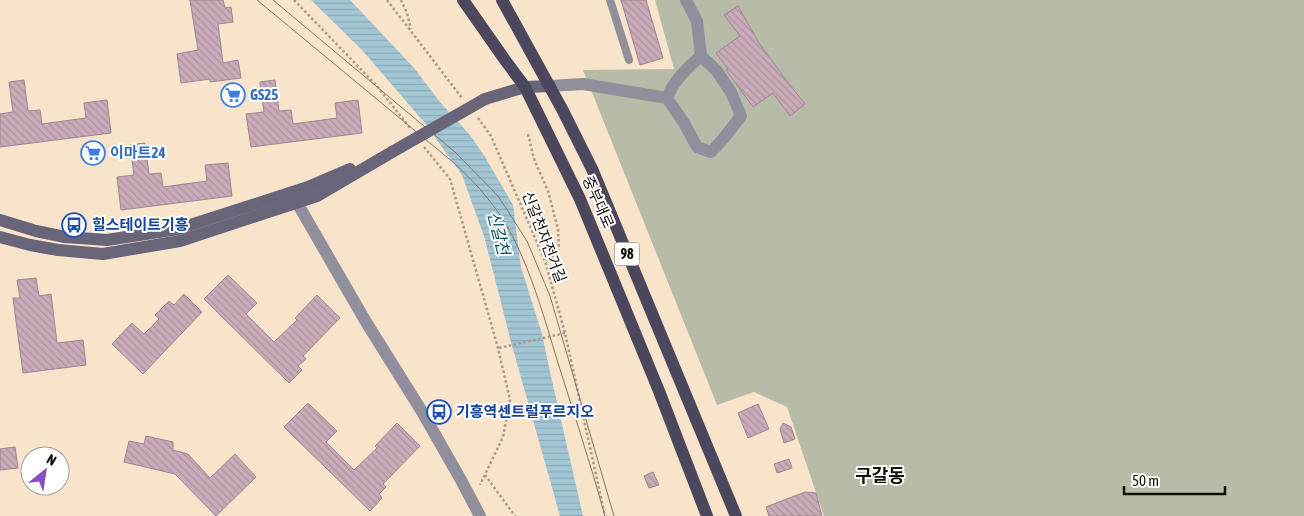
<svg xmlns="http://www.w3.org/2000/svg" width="1304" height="516" font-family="'Asap Condensed','Noto Sans KR',sans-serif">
<defs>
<pattern id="water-rules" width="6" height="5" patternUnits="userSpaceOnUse" patternTransform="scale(1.25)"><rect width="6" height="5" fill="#a3c6d5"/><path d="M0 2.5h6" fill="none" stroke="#8ba9b5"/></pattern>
<pattern id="building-back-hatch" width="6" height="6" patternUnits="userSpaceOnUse" patternTransform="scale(1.25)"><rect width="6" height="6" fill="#c9abba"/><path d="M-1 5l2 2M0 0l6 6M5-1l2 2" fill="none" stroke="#ac929e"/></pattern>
</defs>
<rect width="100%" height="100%" fill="#f8e3cb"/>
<path fill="#b7bca9" d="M655,0h649v516h-480l-37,-109 -33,-15 -37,13 -134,-335 91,-1z"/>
<path fill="url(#water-rules)" d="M311,0h39l64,68 26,34 30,33 15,22 28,48 8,62 21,67 8,38 33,144h-23l-49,-174 -27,-106 -22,-61 -38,-53 -62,-72z"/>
<g fill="url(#building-back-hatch)" stroke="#a08492">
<path d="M190,0h33l2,8 6,-1 2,15 -15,2 5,39 15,-3 3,18 -31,4v-3l-29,4 -4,-29 21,-4z"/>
<path d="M621,0h25l17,58 -23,7z"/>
<path d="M738,6l21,37 27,37 19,24 -15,12 -17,-23 -20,14 -27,-37 2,-1 -12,-16 24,-17 -16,-21z"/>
<path d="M24,80l4,31 12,-1 2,14 44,-6 -2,-15 23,-3 4,33 -111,14v-33l13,-2 -4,-30z"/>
<path d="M275,80l4,31 12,-1 2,14 44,-6 -2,-15 23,-3 4,33 -111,14 -5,-33 18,-2 -4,-30z"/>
<path d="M145,143l4,31 12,-1 2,14 44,-6 -2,-16 23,-2 4,33 -111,14 -4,-33 17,-2 -4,-30z"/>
<path d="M228,275l29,28 -11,11 28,28 23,-22 -2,-2 22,-23 23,23 -37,38 3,3 -8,7 4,4 -13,13 -85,-84z"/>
<path d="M36,278l3,18 12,-2 6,49 26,-3 3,25 -63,8 -10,-75h7l-3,-18z"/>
<path d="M184,294l18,18 -59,62 -31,-30 20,-21 12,11 15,-15 -4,-4 14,-14 5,4z"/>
<path d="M308,403l29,28 -11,11 28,28 23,-22 -2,-2 22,-23 23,23 -37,38 3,3 -7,7 3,4 -12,13 -86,-84z"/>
<path d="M758,404l11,25 -21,9 -10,-25z"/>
<path d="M783,423l8,4 4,12 -11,4 -4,-14z"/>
<path d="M146,436l27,6v8l15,4 22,24 25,-24 21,23 -40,39 -41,-42 -51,-12 5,-21 15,3z"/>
<path d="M15,447l3,21 -18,2v-21z"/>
<path d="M789,459l3,9 -15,5 -3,-9z"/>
<path d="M653,472l6,13 -10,3 -5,-12z"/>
<path d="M805,492l11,1 6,23h-53l-3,-9z"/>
</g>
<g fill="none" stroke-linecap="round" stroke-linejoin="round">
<g stroke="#aa9a87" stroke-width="2.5" stroke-dasharray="2.5 2.5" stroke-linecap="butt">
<path d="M294,0l83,86 33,42"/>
<path d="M387,0l75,98"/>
<path d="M401,0l6,13 4,16"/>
<path d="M478,118l13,18 54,125 20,72 40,183"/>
<path d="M528,134l6,25 14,32 10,38 1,20 -4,7 -10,5"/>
<path d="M424,147l26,32 48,169 12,52 -7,37 -23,48"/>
<path d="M499,348l66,-15"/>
<path d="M485,475l30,41"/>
</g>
<path stroke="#908f9c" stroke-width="8" d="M610,0l19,60"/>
<g stroke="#908f9c" stroke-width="12">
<path d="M686,0l11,21 4,35"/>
<path d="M550,86l33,-2 84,14 17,25 13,24 14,5 12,-13 18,-23 -10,-24 -15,-22 -15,-14c-14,12 -27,24 -34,42"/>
<path d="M292,194l74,128 55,88 40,70 19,36"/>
</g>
<g stroke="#676577" stroke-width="12">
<path d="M485,99l40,-12 25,-1"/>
<path d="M0,220l36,11 29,6 42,3 71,-11 130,-42 42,-18"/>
<path d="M0,237l30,8 28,5 45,4 77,-13 137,-45 75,-44"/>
</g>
<g stroke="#4b485e" stroke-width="12">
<path d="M463,0l42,60 20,27 55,112 79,192 48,125"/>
<path d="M502,0l60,109 31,62 143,345"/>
</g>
<g stroke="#857767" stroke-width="1">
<path d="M257,0l197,163c23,21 45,46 59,74 20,40 32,83 45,126 16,51 33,102 47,153"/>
<path d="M273,0l182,152 43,44 29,45 23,55 64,220"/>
</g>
<path stroke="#676577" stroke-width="12" d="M392,152l93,-53"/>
</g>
<defs>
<g id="supermarket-ring" transform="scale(1.25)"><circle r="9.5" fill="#fff" stroke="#3f7fe0" stroke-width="1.5"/><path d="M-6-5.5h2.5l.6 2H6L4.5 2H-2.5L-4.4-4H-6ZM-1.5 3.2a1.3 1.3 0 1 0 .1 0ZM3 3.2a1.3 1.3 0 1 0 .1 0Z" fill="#3f7fe0"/></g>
<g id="bus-ring" transform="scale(1.25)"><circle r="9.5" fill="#fff" stroke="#1a4fb4" stroke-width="1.5"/><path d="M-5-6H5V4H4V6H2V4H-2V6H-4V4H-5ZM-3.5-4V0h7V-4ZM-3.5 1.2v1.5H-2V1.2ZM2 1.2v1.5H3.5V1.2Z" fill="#1a4fb4"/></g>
</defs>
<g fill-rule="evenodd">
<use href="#supermarket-ring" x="233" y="95"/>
<use href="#supermarket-ring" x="93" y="153"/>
<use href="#bus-ring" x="74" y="225"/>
<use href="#bus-ring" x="439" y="412"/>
</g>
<g text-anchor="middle" stroke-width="4" stroke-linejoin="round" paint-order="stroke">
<rect fill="#fff" stroke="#5b5651" stroke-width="1" x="614.5" y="242.5" width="25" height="23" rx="4"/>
<g font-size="14" font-weight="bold" fill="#150e06">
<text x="627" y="259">98</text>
</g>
<g font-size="15" font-weight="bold" fill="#366cbe" stroke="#fff" text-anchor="start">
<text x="250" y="100">GS25</text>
<text x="110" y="158">이마트24</text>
</g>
<g font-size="15" fill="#150e06" stroke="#fff">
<text transform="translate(598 202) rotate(66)" y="5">중부대로</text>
<text transform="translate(544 237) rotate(69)" y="5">신갈천자전거길</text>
</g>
<g font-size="15" font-weight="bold" fill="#164399" stroke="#fff" text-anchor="start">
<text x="92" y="230">힐스테이트기흥</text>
<text x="456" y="417">기흥역센트럴푸르지오</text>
</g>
<g font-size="16" font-style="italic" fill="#004b61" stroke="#fff">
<text transform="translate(499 233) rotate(75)" y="6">신갈천</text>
</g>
<g font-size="18" font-weight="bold" fill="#150e06" stroke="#fff">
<text x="880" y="482">구갈동</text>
</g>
</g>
<g transform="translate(45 471) rotate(30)"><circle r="24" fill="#ffffff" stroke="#a19f9b"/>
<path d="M0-4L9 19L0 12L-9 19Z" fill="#8a4cc1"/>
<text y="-8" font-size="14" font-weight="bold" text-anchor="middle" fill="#150e06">N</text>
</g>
<path d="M1124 486v8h101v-8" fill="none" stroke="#150e06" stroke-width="2.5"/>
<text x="1132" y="486" font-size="15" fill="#150e06" stroke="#ffffff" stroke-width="4" paint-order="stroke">50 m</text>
</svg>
